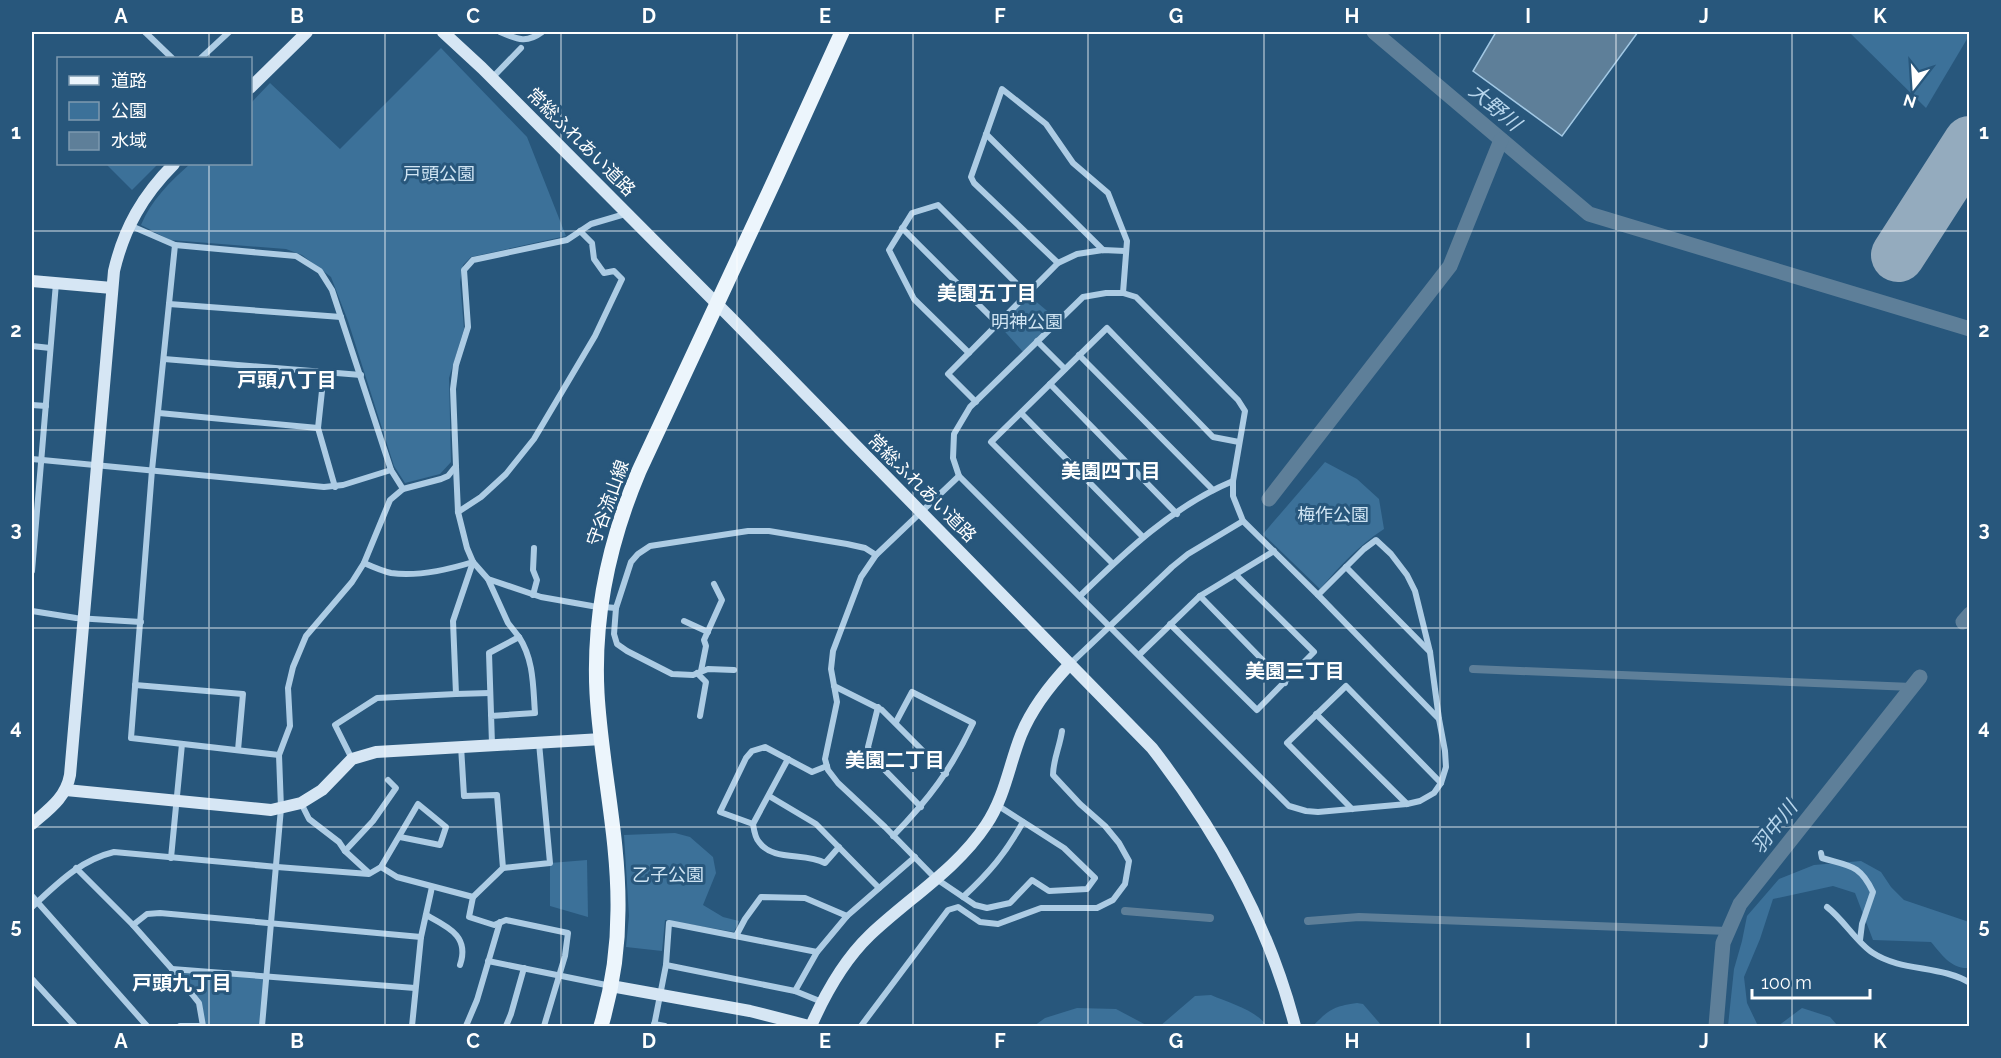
<svg xmlns="http://www.w3.org/2000/svg" width="2001" height="1058" font-family="Raleway,'Noto Sans JP',sans-serif">
<rect width="100%" height="100%" fill="#28577c"/>
<g fill="#3c7199">
<path d="M1849,32h120l1,2 -44,74z"/>
<path d="M441,48l86,89 39,99 -95,21 -8,8 -3,17 4,47 -15,49 2,84 -11,12 -35,9 -11,-17 -46,-145 -17,-44 -29,-22 -16,-6 -116,-9 -29,-15c10,-25 29,-43 49,-61h60l1,-61 19,-20 70,66z"/>
<path d="M106,164h52l-26,26z"/>
<path d="M1027,294l31,26 -34,33 -26,-29z"/>
<path d="M1325,462l32,17 22,20 5,30c-25,16 -45,38 -64,60l-57,-55z"/>
<path d="M675,833l15,4 23,20 3,16 -13,32 20,12 16,4 -5,11 -69,-12 -3,31 -36,-4 3,-31 -5,-81z"/>
<path d="M587,860l1,57 -38,-11v-43z"/>
<path d="M1861,861l20,11 10,15 13,13 65,22v46c-18,1 -27,-13 -38,-26l-58,-2 -18,-47 -22,-7 -60,13 -13,40 -16,38 3,26 11,23h-30l6,-57 8,-28 5,-25 32,-37 35,-14z"/>
<path d="M172,969l94,8 -4,49h-59l-4,-23z"/>
<path d="M1211,995c18,8 45,15 56,31h-107l35,-30z"/>
<path d="M1357,1003l6,1 19,22h-69c15,-16 21,-20 44,-23z"/>
<path d="M1077,1008l39,1 32,17h-114l11,-8z"/>
<path d="M1802,1008l28,9 8,9h-60z"/>
</g>
<path fill="#5e7f99" stroke="#a2c8e4" stroke-width="1.5" d="M1496,32h142l-76,104 -89,-65z"/>
<g fill="none" stroke-linecap="round" stroke-linejoin="round">
<g stroke="#5e7f99" stroke-width="8">
<path d="M1473,669l439,18"/>
<path d="M1125,911l85,7"/>
<path d="M1308,921l51,-4 368,14"/>
</g>
<g stroke="#5e7f99" stroke-width="15">
<path d="M1374,32l215,182 381,115"/>
<path d="M1269,499l181,-233 51,-126"/>
<path d="M1963,622l7,-8"/>
<path d="M1716,1026l7,-83 17,-39 180,-227"/>
</g>
<path stroke="#94abbe" stroke-width="54" d="M1898,255l72,-112"/>
<g stroke="#adcce4" stroke-width="6">
<path d="M145,32l27,26"/>
<path d="M500,32c17,7 26,12 42,0"/>
<path d="M201,58l28,-26"/>
<path d="M492,78l29,-30"/>
<path d="M986,134l117,116"/>
<path d="M129,225l46,20 121,11 24,15 12,19 59,180 12,19"/>
<path d="M902,228l96,96"/>
<path d="M175,245l-23,225 -21,268 148,17"/>
<path d="M1058,263l-84,-80 -3,-6 31,-88 44,35 27,39 35,30 19,48 -4,52"/>
<path d="M1106,293h17l13,4 102,103 7,11 -12,70v15l10,25 75,74 121,124 6,32 1,16 -5,16 -7,10 -14,8 -13,3 -89,8 -12,-1 -17,-5 -330,-330 -6,-18 1,-24 16,-27 113,-110z"/>
<path d="M169,304l172,13"/>
<path d="M1037,341l28,28"/>
<path d="M32,346l18,2"/>
<path d="M969,353l-55,-54 -25,-49 23,-37 26,-8 89,89"/>
<path d="M1079,355l134,135"/>
<path d="M164,359l197,16"/>
<path d="M324,372l-6,56 17,59"/>
<path d="M1050,384l127,130"/>
<path d="M976,402l-28,-28 110,-111 19,-9 26,-4 22,1"/>
<path d="M32,405l14,1"/>
<path d="M159,413l159,15"/>
<path d="M1021,413l122,124"/>
<path d="M32,459l292,28 19,-2 48,-15"/>
<path d="M456,467l2,45 9,36 6,14 15,17 53,18 51,9 24,2 15,-46 7,-8 12,-8 98,-15h21l78,13 18,4 11,7"/>
<path d="M959,476l-83,79 -15,22 -28,74 -2,18 6,33 -12,57 3,11 10,13 47,44 50,51 40,27 12,3 23,-5 22,-23 17,11 38,-2 8,-11 -31,-30 -67,-43"/>
<path d="M458,512l23,-15 25,-23 28,-35 61,-103 27,-57 -8,-8 -10,2 -10,-14 -2,-16 -12,-12"/>
<path d="M364,563c9,4 18,8 27,10 27,4 56,-3 82,-11"/>
<path d="M1113,564l-122,-122 116,-114 106,109 26,5"/>
<path d="M1346,567l84,85"/>
<path d="M32,571l24,-288"/>
<path d="M488,579l20,44 11,14"/>
<path d="M533,595l4,-15 -4,-10 1,-22"/>
<path d="M1318,595l46,-46 12,-9 15,14 16,21 8,16 15,61 9,67"/>
<path d="M1080,596c45,-44 93,-90 153,-115"/>
<path d="M1200,596l85,87"/>
<path d="M616,608l-2,26 3,10 10,7 45,23 21,1 15,-6 26,1"/>
<path d="M32,611l44,7 65,4"/>
<path d="M684,621l24,11"/>
<path d="M1170,624l87,86 57,-58 -78,-77"/>
<path d="M1139,655l61,-59 74,-45"/>
<path d="M1070,664l102,-97 16,-13 55,-33"/>
<path d="M701,671l5,-25 -2,-6 18,-40 -8,-16"/>
<path d="M697,673l9,9 -6,34"/>
<path d="M135,685l108,9 -5,56"/>
<path d="M834,686l48,24 64,64"/>
<path d="M456,694l34,-1"/>
<path d="M878,707l-10,40 3,9 50,51"/>
<path d="M1316,714l91,90"/>
<path d="M491,716l44,-3c-2,-26 -1,-53 -16,-76l-30,16 3,91"/>
<path d="M352,759l-17,-34 42,-27 79,-4 -3,-73 20,-59"/>
<path d="M788,759l-35,65c1,6 2,14 6,18 14,20 46,10 66,21l14,-16"/>
<path d="M769,796l47,28 63,64"/>
<path d="M301,803l8,16 30,23 6,9 24,22"/>
<path d="M1352,809l-65,-66 59,-57 95,97"/>
<path d="M753,824l-33,-12 26,-54 6,-7 13,-4 47,25 15,-6"/>
<path d="M893,836c36,-37 58,-66 80,-113l-61,-31 -16,30"/>
<path d="M345,851l28,-30 23,-33 -8,-8"/>
<path d="M1821,853l1,5c27,8 38,6 51,34l-11,32 -2,16"/>
<path d="M171,858l11,-114"/>
<path d="M381,867l16,10 76,20 30,-29 -6,-73 -33,1 -3,-50"/>
<path d="M76,868l57,57 39,44 27,34 4,23"/>
<path d="M503,868l47,-5 -11,-120"/>
<path d="M32,896l115,130"/>
<path d="M473,897l-4,20 25,8 12,-5 62,13 -3,23 -21,70"/>
<path d="M963,897c27,-25 42,-43 60,-75"/>
<path d="M32,907c25,-23 48,-47 82,-55l163,15 92,7 12,-7 37,-63 28,23 -6,18 -40,-8"/>
<path d="M1827,907c17,13 30,36 46,46 29,19 68,12 97,30"/>
<path d="M426,915c22,12 44,21 34,50"/>
<path d="M133,925l14,-11 13,-1 261,24"/>
<path d="M736,936l9,-17 16,-22 44,1 42,18"/>
<path d="M488,961l123,25"/>
<path d="M666,965l129,26 27,11"/>
<path d="M172,969l243,19"/>
<path d="M32,979l43,47"/>
<path d="M795,991l22,-39 30,-36 68,-59"/>
<path d="M654,1024l11,2"/>
<path d="M180,1026h21"/>
<path d="M262,1026l19,-218 -2,-53 11,-29 -2,-38 5,-21 13,-31 46,-54 12,-19 26,-63 13,-11 38,-10 7,-3 8,-10 -3,-77 3,-24 12,-38 -4,-57 9,-10 94,-20 24,-16 34,-10"/>
<path d="M412,1026l9,-89 11,-50"/>
<path d="M466,1026l11,-26 23,-78"/>
<path d="M506,1026l5,-12 13,-46"/>
<path d="M654,1026l12,-61 3,-42 148,29"/>
<path d="M861,1026l87,-116 10,-3 22,15 18,2 43,-16h56l16,-8 12,-16 4,-23 -10,-18 -14,-17 -25,-22 -27,-29c0,-15 7,-29 9,-44"/>
</g>
<g stroke="#d6e6f4" stroke-width="12">
<path d="M443,32l39,36 249,250 421,430c65,84 116,174 143,278"/>
<path d="M250,88l57,-56"/>
<path d="M32,281l80,7"/>
<path d="M66,790l205,20 30,-7 21,-13 30,-31 24,-7 226,-13"/>
<path d="M32,824c16,-14 34,-26 38,-49l44,-504c10,-43 29,-76 60,-107"/>
<path d="M611,986l139,25 59,15"/>
<path d="M811,1026c14,-32 33,-66 59,-91 39,-37 87,-66 116,-110 19,-28 23,-60 35,-90 11,-27 29,-50 49,-71"/>
</g>
<path stroke="#ecf5fc" stroke-width="15" d="M601,1026c11,-37 17,-76 17,-116 1,-73 -17,-145 -21,-217 -4,-77 12,-151 42,-222l138,-296 65,-143"/>
</g>
<path fill="none" stroke="#fff" stroke-width="1.5" stroke-opacity="0.55" d="M209,32v26M385,32v994M561,32v994M737,32v994M913,32v994M1088,32v994M1264,32v994M1440,32v994M1616,32v994M1792,32v994M209,164v862M32,231h1938M32,430h1938M32,628h1938M32,827h1938"/>
<g text-anchor="middle" stroke-width="6" stroke-linejoin="round" paint-order="stroke">
<g font-size="18" fill="#fff" stroke="#28577c">
<text transform="translate(581 142) rotate(45)" y="6">常総ふれあい道路</text>
<text transform="translate(922 488) rotate(45)" y="6">常総ふれあい道路</text>
<text transform="translate(608 503) rotate(-70)" y="6">守谷流山線</text>
</g>
<g font-size="18" fill="#cfe4f3" stroke="#28577c">
<text x="439" y="180">戸頭公園</text>
<text x="1027" y="328">明神公園</text>
<text x="1333" y="521">梅作公園</text>
<text x="668" y="881">乙子公園</text>
</g>
<g font-size="20" font-style="italic" fill="#b8d6ec" stroke="#28577c">
<text transform="translate(1495 107) rotate(40)" y="7">大野川</text>
<text transform="translate(1774 827) rotate(-52)" y="7">羽中川</text>
</g>
<g font-size="20" font-weight="bold" fill="#fff" stroke="#28577c">
<text x="987" y="300">美園五丁目</text>
<text x="287" y="387">戸頭八丁目</text>
<text x="1111" y="478">美園四丁目</text>
<text x="1295" y="678">美園三丁目</text>
<text x="895" y="767">美園二丁目</text>
<text x="182" y="990">戸頭九丁目</text>
</g>
</g>
<rect width="2001" height="1058" fill="none" stroke="#28577c" stroke-width="66"/>
<rect x="57" y="57" width="195" height="108" fill="#28577c" stroke="#7e9ab0" stroke-width="1.5"/>
<rect x="69" y="76" width="30" height="9" fill="#ecf5fc" stroke="#7e9ab0" stroke-width="1.5"/>
<text x="111" y="87" font-size="18" fill="#ffffff">道路</text>
<rect x="69" y="102" width="30" height="18" fill="#3c7199" stroke="#7e9ab0" stroke-width="1.5"/>
<text x="111" y="117" font-size="18" fill="#ffffff">公園</text>
<rect x="69" y="132" width="30" height="18" fill="#5e7f99" stroke="#7e9ab0" stroke-width="1.5"/>
<text x="111" y="147" font-size="18" fill="#ffffff">水域</text>
<g transform="translate(1914 87) rotate(197)" stroke="#28577c" stroke-width="4.5" paint-order="stroke">
<path d="M0-4.5L10 22L0 15L-10 22Z" fill="#ffffff"/>
<text y="-9" font-size="16" font-weight="bold" text-anchor="middle" fill="#ffffff">N</text>
</g>
<path d="M1752 989v9h118v-9" fill="none" stroke="#ffffff" stroke-width="3"/>
<text x="1761" y="989" font-size="18" fill="#ffffff" stroke="#28577c" stroke-width="4.5" paint-order="stroke">100 m</text>
<rect x="33" y="33" width="1935" height="992" fill="none" stroke="#fff" stroke-width="2"/>
<g font-size="20" text-anchor="middle" font-weight="bold" fill="#fff">
<text x="121" y="23">A</text>
<text x="297" y="23">B</text>
<text x="473" y="23">C</text>
<text x="649" y="23">D</text>
<text x="825" y="23">E</text>
<text x="1000" y="23">F</text>
<text x="1176" y="23">G</text>
<text x="1352" y="23">H</text>
<text x="1528" y="23">I</text>
<text x="1704" y="23">J</text>
<text x="1880" y="23">K</text>
<text x="16" y="139">1</text>
<text x="1984" y="139">1</text>
<text x="16" y="337">2</text>
<text x="1984" y="337">2</text>
<text x="16" y="536">3</text>
<text x="1984" y="536">3</text>
<text x="16" y="734">4</text>
<text x="1984" y="734">4</text>
<text x="16" y="933">5</text>
<text x="1984" y="933">5</text>
<text x="121" y="1048">A</text>
<text x="297" y="1048">B</text>
<text x="473" y="1048">C</text>
<text x="649" y="1048">D</text>
<text x="825" y="1048">E</text>
<text x="1000" y="1048">F</text>
<text x="1176" y="1048">G</text>
<text x="1352" y="1048">H</text>
<text x="1528" y="1048">I</text>
<text x="1704" y="1048">J</text>
<text x="1880" y="1048">K</text>
</g>
</svg>
